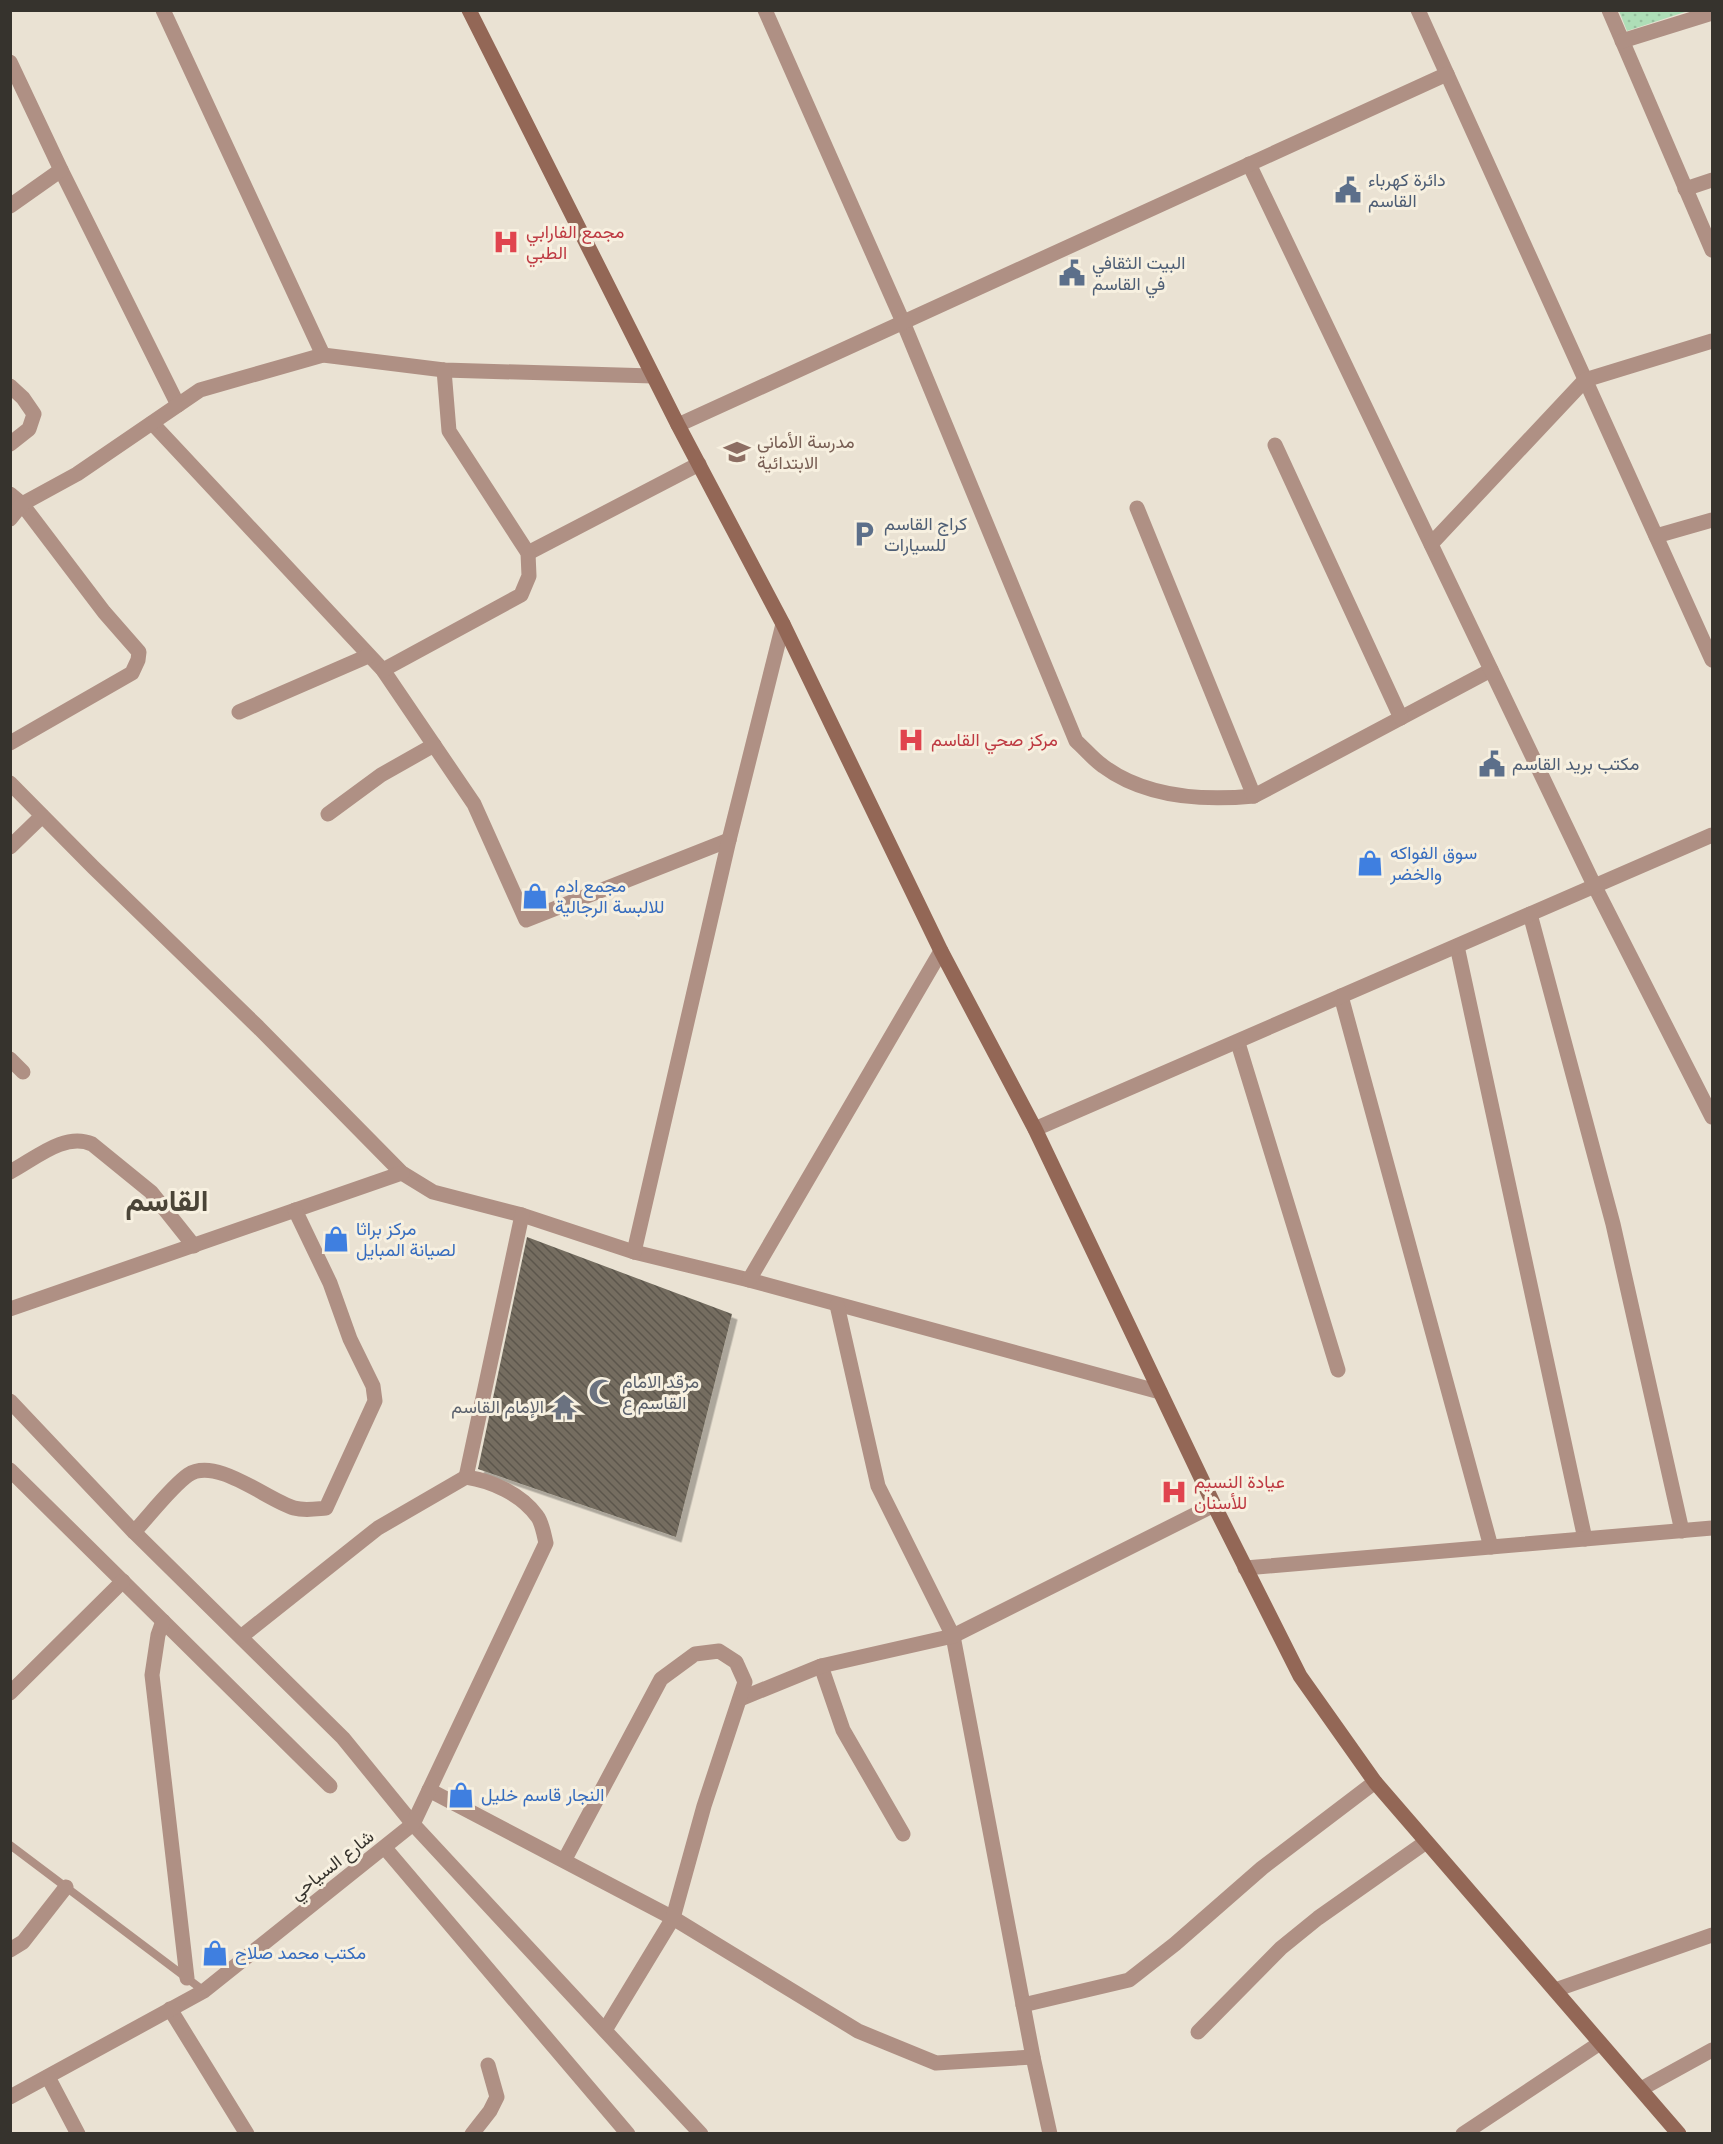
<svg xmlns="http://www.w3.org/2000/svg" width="1723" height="2144" font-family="'Varela Round',Vazirmatn,sans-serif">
<defs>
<pattern id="grass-dots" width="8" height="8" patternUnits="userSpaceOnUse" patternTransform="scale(1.5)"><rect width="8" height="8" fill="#aedeb7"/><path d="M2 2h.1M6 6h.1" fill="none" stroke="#96bf9e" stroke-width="1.8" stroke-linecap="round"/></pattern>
<pattern id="building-back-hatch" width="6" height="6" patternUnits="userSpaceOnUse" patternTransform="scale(1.5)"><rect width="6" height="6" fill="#746d60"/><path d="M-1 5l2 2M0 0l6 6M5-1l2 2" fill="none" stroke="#5b564c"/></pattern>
<filter id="shadow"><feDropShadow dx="5.5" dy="5.5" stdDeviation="0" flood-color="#0004"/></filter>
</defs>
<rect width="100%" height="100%" fill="#eae2d3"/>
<path fill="url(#grass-dots)" d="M1619,11h69l-61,20z"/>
<path fill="url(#building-back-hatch)" filter="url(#shadow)" d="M527,1237l205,77 -56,223 -198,-68z"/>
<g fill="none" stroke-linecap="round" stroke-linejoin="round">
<path stroke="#af9084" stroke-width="8" d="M10,1845l194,146"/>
<g stroke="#af9084" stroke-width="15">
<path d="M163,10l160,345"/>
<path d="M765,10l138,312 173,419c9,8 17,18 27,25 43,32 100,35 151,30l237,-126"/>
<path d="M1418,10l294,650"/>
<path d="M1609,10l103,240"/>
<path d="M1622,41l90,-28"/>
<path d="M10,62l51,108 117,235"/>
<path d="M1249,164l346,723 117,230"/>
<path d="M1685,189l27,-9"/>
<path d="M10,206l51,-36"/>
<path d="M10,386l13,12 11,16 -5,15 -19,15"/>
<path d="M152,423l231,247 91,134 52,116 203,-80"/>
<path d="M678,425l769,-351"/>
<path d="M1275,445l126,273"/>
<path d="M10,494l12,10 82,108 35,40 -1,8 -6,13 -122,70"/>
<path d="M1137,508l117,288"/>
<path d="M10,519l12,-15 55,-30 123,-84 123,-35 121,15 209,6"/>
<path d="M1656,536l56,-16"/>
<path d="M1431,544l154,-164 127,-39"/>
<path d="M528,553l171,-89"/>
<path d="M383,670l138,-75 8,-19 -1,-23 -79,-122 -5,-61"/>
<path d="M239,712l129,-56"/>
<path d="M10,783l83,84 165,160 144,146 31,19 89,23 112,37 115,28 411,112"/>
<path d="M328,814l53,-39 53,-30"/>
<path d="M10,847l32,-31"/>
<path d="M1530,914l83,310 69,307"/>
<path d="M1457,946l128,593"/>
<path d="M1341,996l150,551"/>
<path d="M1238,1043l100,327"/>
<path d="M10,1059l13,13"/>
<path d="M1035,1129l677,-294"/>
<path d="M10,1172c25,-13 54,-40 82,-28l59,48 43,54"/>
<path d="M634,1252l95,-412 54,-216"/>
<path d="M749,1280l192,-329"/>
<path d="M837,1305l41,181 75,150 80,421 17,77"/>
<path d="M10,1309l392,-136"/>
<path d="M10,1401l124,131 209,206 70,86 288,310"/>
<path d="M10,1470l320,316"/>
<path d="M466,1477l56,-262"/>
<path d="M134,1532c15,-16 38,-46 54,-57 28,-19 79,25 106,33 11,3 21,1 32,0l49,-107 -2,-15 -23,-47 -20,-56 -35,-73"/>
<path d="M1245,1568l467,-40"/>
<path d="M163,1621l-5,14 -6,40 35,303"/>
<path d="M821,1666l22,64 60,104"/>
<path d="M10,1693l113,-112"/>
<path d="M740,1699l81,-33 132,-30 261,-131"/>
<path d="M429,1790l244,128 185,113 78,32 97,-6"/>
<path d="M385,1848l243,286"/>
<path d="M565,1859l96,-180 34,-25 24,-3 17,11 9,20 -41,124 -31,112 -68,112"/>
<path d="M10,1950l13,-8 43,-55"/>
<path d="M1555,1990l157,-55"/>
<path d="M1023,2005l106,-25 46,-36 87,-76 113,-86"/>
<path d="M170,2009l77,125"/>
<path d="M1198,2032l83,-84 37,-30 108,-76"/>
<path d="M48,2077l30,57"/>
<path d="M1641,2089l71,-39"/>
<path d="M10,2097l194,-106 209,-167 133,-281c-2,-8 -4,-21 -9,-27 -16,-22 -45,-35 -71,-39l-88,51 -136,108"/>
<path d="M472,2134l18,-23 7,-14 -9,-32"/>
<path d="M1463,2134l137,-91"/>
</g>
<path stroke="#936756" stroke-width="15" d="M469,10l209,415 105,199 158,327 94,178 179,376 86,171 75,106 304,352"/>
</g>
<defs>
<g id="civic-bare" transform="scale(2.07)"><path d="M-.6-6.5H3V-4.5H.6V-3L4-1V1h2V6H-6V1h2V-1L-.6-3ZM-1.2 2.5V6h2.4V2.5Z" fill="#5c6f8a" stroke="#f7f0e0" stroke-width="2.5" paint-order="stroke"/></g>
<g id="hospital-bare" transform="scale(2.07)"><path d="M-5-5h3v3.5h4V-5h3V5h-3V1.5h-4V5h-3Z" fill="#e0444e" stroke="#f7f0e0" stroke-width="2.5" paint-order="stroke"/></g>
<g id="school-bare" transform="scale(2.07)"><path d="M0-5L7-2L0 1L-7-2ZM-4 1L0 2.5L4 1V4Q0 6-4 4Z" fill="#8d6e63" stroke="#f7f0e0" stroke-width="2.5" paint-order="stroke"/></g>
<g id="parking-bare" transform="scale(2.07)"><path d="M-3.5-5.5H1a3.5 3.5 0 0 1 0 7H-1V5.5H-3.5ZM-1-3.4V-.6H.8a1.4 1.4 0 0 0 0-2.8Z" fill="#5c6f8a" stroke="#f7f0e0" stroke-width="2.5" paint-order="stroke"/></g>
<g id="shop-bare" transform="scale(2.07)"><path d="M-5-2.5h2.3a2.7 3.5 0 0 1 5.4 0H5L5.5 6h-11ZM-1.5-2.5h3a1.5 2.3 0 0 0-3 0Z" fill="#3f7fe0" stroke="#f7f0e0" stroke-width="2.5" paint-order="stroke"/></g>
<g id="mosque-bare" transform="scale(2.07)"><path d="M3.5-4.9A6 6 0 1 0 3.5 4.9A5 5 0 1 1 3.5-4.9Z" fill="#6b7280" stroke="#f7f0e0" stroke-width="2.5" paint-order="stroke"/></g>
<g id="temple-bare" transform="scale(2.07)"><path d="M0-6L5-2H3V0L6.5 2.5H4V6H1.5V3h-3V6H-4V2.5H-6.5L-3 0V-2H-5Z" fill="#6b7280" stroke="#f7f0e0" stroke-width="2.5" paint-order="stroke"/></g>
</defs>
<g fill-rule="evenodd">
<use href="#civic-bare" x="1348" y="190"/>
<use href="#hospital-bare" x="506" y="242"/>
<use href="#civic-bare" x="1072" y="273"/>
<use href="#school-bare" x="737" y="452"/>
<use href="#parking-bare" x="864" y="534"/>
<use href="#hospital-bare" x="911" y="740"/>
<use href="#civic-bare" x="1492" y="764"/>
<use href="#shop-bare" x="1370" y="863"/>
<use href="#shop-bare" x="535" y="896"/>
<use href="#shop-bare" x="336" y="1239"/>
<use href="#mosque-bare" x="602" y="1392"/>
<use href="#temple-bare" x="564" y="1407"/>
<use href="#hospital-bare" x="1174" y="1492"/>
<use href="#shop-bare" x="461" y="1795"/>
<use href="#shop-bare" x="215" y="1953"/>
</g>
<g text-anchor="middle" stroke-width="6" stroke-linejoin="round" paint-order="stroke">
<g font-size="18" fill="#4e5e75" stroke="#f7f0e0" text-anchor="start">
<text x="1368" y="186">دائرة كهرباء<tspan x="1368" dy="21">القاسم</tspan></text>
<text x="1092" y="269">البيت الثقافي<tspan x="1092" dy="21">في القاسم</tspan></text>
<text x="884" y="530">كراج القاسم<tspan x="884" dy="21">للسيارات</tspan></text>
<text x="1512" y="770">مكتب بريد القاسم</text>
</g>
<g font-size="18" fill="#be3a42" stroke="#f7f0e0" text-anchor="start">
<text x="526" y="238">مجمع الفارابي<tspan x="526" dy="21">الطبي</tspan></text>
<text x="931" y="746">مركز صحي القاسم</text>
<text x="1194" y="1488">عيادة النسيم<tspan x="1194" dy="21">للأسنان</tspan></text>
</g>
<g font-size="18" fill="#785e54" stroke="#f7f0e0" text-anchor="start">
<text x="757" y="448">مدرسة الأماني<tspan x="757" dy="21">الابتدائية</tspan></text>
</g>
<g font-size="18" fill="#366cbe" stroke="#f7f0e0" text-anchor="start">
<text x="1390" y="859">سوق الفواكه<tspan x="1390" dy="21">والخضر</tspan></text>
<text x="555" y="892">مجمع ادم<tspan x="555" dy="21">للالبسة الرجالية</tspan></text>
<text x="356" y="1235">مركز براثا<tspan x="356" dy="21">لصيانة المبايل</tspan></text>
<text x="481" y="1801">النجار قاسم خليل</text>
<text x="235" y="1959">مكتب محمد صلاح</text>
</g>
<g font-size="18" fill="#5b616d" stroke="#f7f0e0" text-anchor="start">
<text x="622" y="1388">مرقد الامام<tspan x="622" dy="21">القاسم ع</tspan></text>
<text x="544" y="1413" text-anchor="end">الإمام القاسم</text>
</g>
<g font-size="18" fill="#36332d" stroke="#f7f0e0">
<text transform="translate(332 1865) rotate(-38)" y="6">شارع السياحي</text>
</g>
<g font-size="30" font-weight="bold" fill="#4b4538" stroke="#f7f0e0">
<text x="167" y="1211">القاسم</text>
</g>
</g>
<rect width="1723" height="2144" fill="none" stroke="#36332d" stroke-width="24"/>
</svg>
